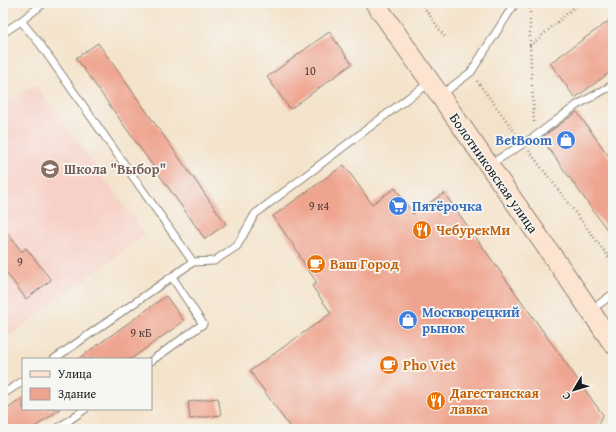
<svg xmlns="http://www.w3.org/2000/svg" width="616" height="432" font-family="'Gentium Book Plus',serif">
<rect width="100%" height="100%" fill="#f6f6f2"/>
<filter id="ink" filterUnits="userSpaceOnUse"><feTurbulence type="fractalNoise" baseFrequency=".025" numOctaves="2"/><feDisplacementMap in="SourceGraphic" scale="8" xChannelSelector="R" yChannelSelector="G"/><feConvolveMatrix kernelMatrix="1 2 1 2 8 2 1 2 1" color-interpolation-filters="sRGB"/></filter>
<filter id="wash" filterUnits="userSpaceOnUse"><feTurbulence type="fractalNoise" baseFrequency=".012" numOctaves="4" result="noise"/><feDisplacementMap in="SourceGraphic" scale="16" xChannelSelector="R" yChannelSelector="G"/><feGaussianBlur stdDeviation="0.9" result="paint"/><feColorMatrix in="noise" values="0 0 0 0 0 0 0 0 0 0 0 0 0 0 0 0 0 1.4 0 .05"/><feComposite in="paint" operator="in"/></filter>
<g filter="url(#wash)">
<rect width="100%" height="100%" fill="#f4e3cb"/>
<path fill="#f7d1c7" d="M35,84l110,150 -142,107v-237z"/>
<g id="blocks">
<g fill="#efa48f">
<path d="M613,18v52l-38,28 -25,-35z"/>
<path d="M329,32l23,32 -62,45 -23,-32z"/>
<path d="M98,43l128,181 -21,15 -129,-181z"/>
<path d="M577,112l36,50v76l-72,-100z"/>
<path d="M344,165l28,39 23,-16 18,26 31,-21 159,222 -7,14h-305l-41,-58 81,-58 -19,-27 5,-3 -18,-27 1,-1 -27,-39z"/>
<path d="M3,227l19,25 4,-4 25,32 -25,19 -23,-31z"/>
<path d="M166,296l18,25 -53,38h-53z"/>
<path d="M23,398v11h37l-28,20h-29v-17z"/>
<path d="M218,398l3,17 -31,4 -2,-17z"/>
</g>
</g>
</g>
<g filter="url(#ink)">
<use href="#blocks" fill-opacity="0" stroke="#888074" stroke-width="1"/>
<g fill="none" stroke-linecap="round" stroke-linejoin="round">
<g stroke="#888074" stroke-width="9">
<g id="lane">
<path d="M44,3l-23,18 19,23 153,218 -139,97"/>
<path d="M3,33l18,-12"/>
<path d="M441,95l30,-23 44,-69"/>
<path d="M489,165l45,-28 43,-32 36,-20"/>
<path d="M193,262l21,-1 23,-15 18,-32 153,-116 22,-15"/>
<path d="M590,311l20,-15 3,1"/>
<path d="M151,361l52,-37 -31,-47"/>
<path d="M3,394l20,-13"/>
<path d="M57,429l28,-20"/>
</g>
</g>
<g stroke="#888074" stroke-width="21">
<path id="secondary" d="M375,3l188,268 50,73"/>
</g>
<g stroke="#888074" stroke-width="2.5" stroke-dasharray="1 3" stroke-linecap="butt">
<path d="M421,3l24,34"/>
<path d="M530,45v-42"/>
<path d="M477,81l40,54"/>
<path d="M534,122l-4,-76 49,-43"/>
<path d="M529,151l79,105 5,-4"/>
<path d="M608,257l5,7"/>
</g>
<use href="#lane" stroke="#fff" stroke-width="7"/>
<use href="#secondary" stroke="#fde4d0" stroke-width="19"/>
</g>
</g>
<defs>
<g id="shop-disc" transform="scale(1)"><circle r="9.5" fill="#3f7fe0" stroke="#f6f6f2"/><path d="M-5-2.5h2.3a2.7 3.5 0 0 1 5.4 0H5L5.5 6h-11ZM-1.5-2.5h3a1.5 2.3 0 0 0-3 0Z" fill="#fff"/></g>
<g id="school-disc" transform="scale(1)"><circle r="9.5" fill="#8d6e63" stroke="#f6f6f2"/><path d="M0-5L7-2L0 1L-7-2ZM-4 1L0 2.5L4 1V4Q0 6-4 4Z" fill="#fff"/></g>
<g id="supermarket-disc" transform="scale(1)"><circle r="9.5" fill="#3f7fe0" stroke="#f6f6f2"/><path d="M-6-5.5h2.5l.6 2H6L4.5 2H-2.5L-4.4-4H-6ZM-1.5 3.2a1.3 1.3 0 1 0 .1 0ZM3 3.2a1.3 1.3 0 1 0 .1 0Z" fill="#fff"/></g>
<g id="restaurant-disc" transform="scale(1)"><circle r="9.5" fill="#e8710a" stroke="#f6f6f2"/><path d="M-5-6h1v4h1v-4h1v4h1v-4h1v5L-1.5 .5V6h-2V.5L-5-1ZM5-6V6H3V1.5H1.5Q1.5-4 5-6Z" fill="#fff"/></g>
<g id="cafe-disc" transform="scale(1)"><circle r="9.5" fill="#e8710a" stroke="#f6f6f2"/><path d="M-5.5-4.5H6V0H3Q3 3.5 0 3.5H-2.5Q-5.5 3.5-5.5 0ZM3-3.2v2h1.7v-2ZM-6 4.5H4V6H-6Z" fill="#fff"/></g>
</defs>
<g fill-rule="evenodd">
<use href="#shop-disc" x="566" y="140"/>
<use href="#school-disc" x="50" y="169"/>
<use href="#supermarket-disc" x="398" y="206"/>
<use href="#restaurant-disc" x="422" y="230"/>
<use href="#cafe-disc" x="316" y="264"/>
<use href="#shop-disc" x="408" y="320"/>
<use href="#cafe-disc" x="389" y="365"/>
<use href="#restaurant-disc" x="436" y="401"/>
</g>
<g text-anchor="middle" stroke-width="3.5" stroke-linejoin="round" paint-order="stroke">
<g font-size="12" fill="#513e39">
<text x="310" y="75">10</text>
<text x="319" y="210">9 к4</text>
<text x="20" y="266">9</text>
<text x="141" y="337">9 кБ</text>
</g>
<g font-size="14" font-weight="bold" fill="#366cbe" stroke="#f6f6f2" text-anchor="start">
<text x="552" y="145" text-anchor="end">BetBoom</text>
<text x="412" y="211">Пятёрочка</text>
<text x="422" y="317">Москворецкий<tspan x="422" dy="16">рынок</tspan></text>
</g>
<g font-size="14" font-weight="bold" fill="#785e54" stroke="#f6f6f2" text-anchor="start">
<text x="64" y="174">Школа "Выбор"</text>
</g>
<g font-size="14" fill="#1c1c1c" stroke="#f6f6f2">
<text transform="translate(494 173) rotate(55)" y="5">Болотниковская улица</text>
</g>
<g font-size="14" font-weight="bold" fill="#c56008" stroke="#f6f6f2" text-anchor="start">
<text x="436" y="235">ЧебурекМи</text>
<text x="330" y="269">Ваш Город</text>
<text x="403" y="370">Pho Viet</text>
<text x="450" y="398">Дагестанская<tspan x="450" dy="16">лавка</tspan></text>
</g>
</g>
<rect width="616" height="432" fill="none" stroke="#f6f6f2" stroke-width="16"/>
<rect x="22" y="358" width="130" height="52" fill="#f6f6f2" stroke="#9f9f9c"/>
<rect x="30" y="371" width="20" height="6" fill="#fde4d0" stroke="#9f9f9c"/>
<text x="58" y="378" font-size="12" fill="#1c1c1c">Улица</text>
<rect x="30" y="388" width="20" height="12" fill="#efa48f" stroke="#9f9f9c"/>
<text x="58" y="398" font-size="12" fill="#1c1c1c">Здание</text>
<g transform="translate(574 390) rotate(232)" stroke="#f6f6f2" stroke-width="3" paint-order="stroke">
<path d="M0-3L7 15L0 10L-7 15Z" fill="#1c1c1c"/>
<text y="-6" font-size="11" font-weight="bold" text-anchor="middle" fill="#1c1c1c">С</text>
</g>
</svg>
